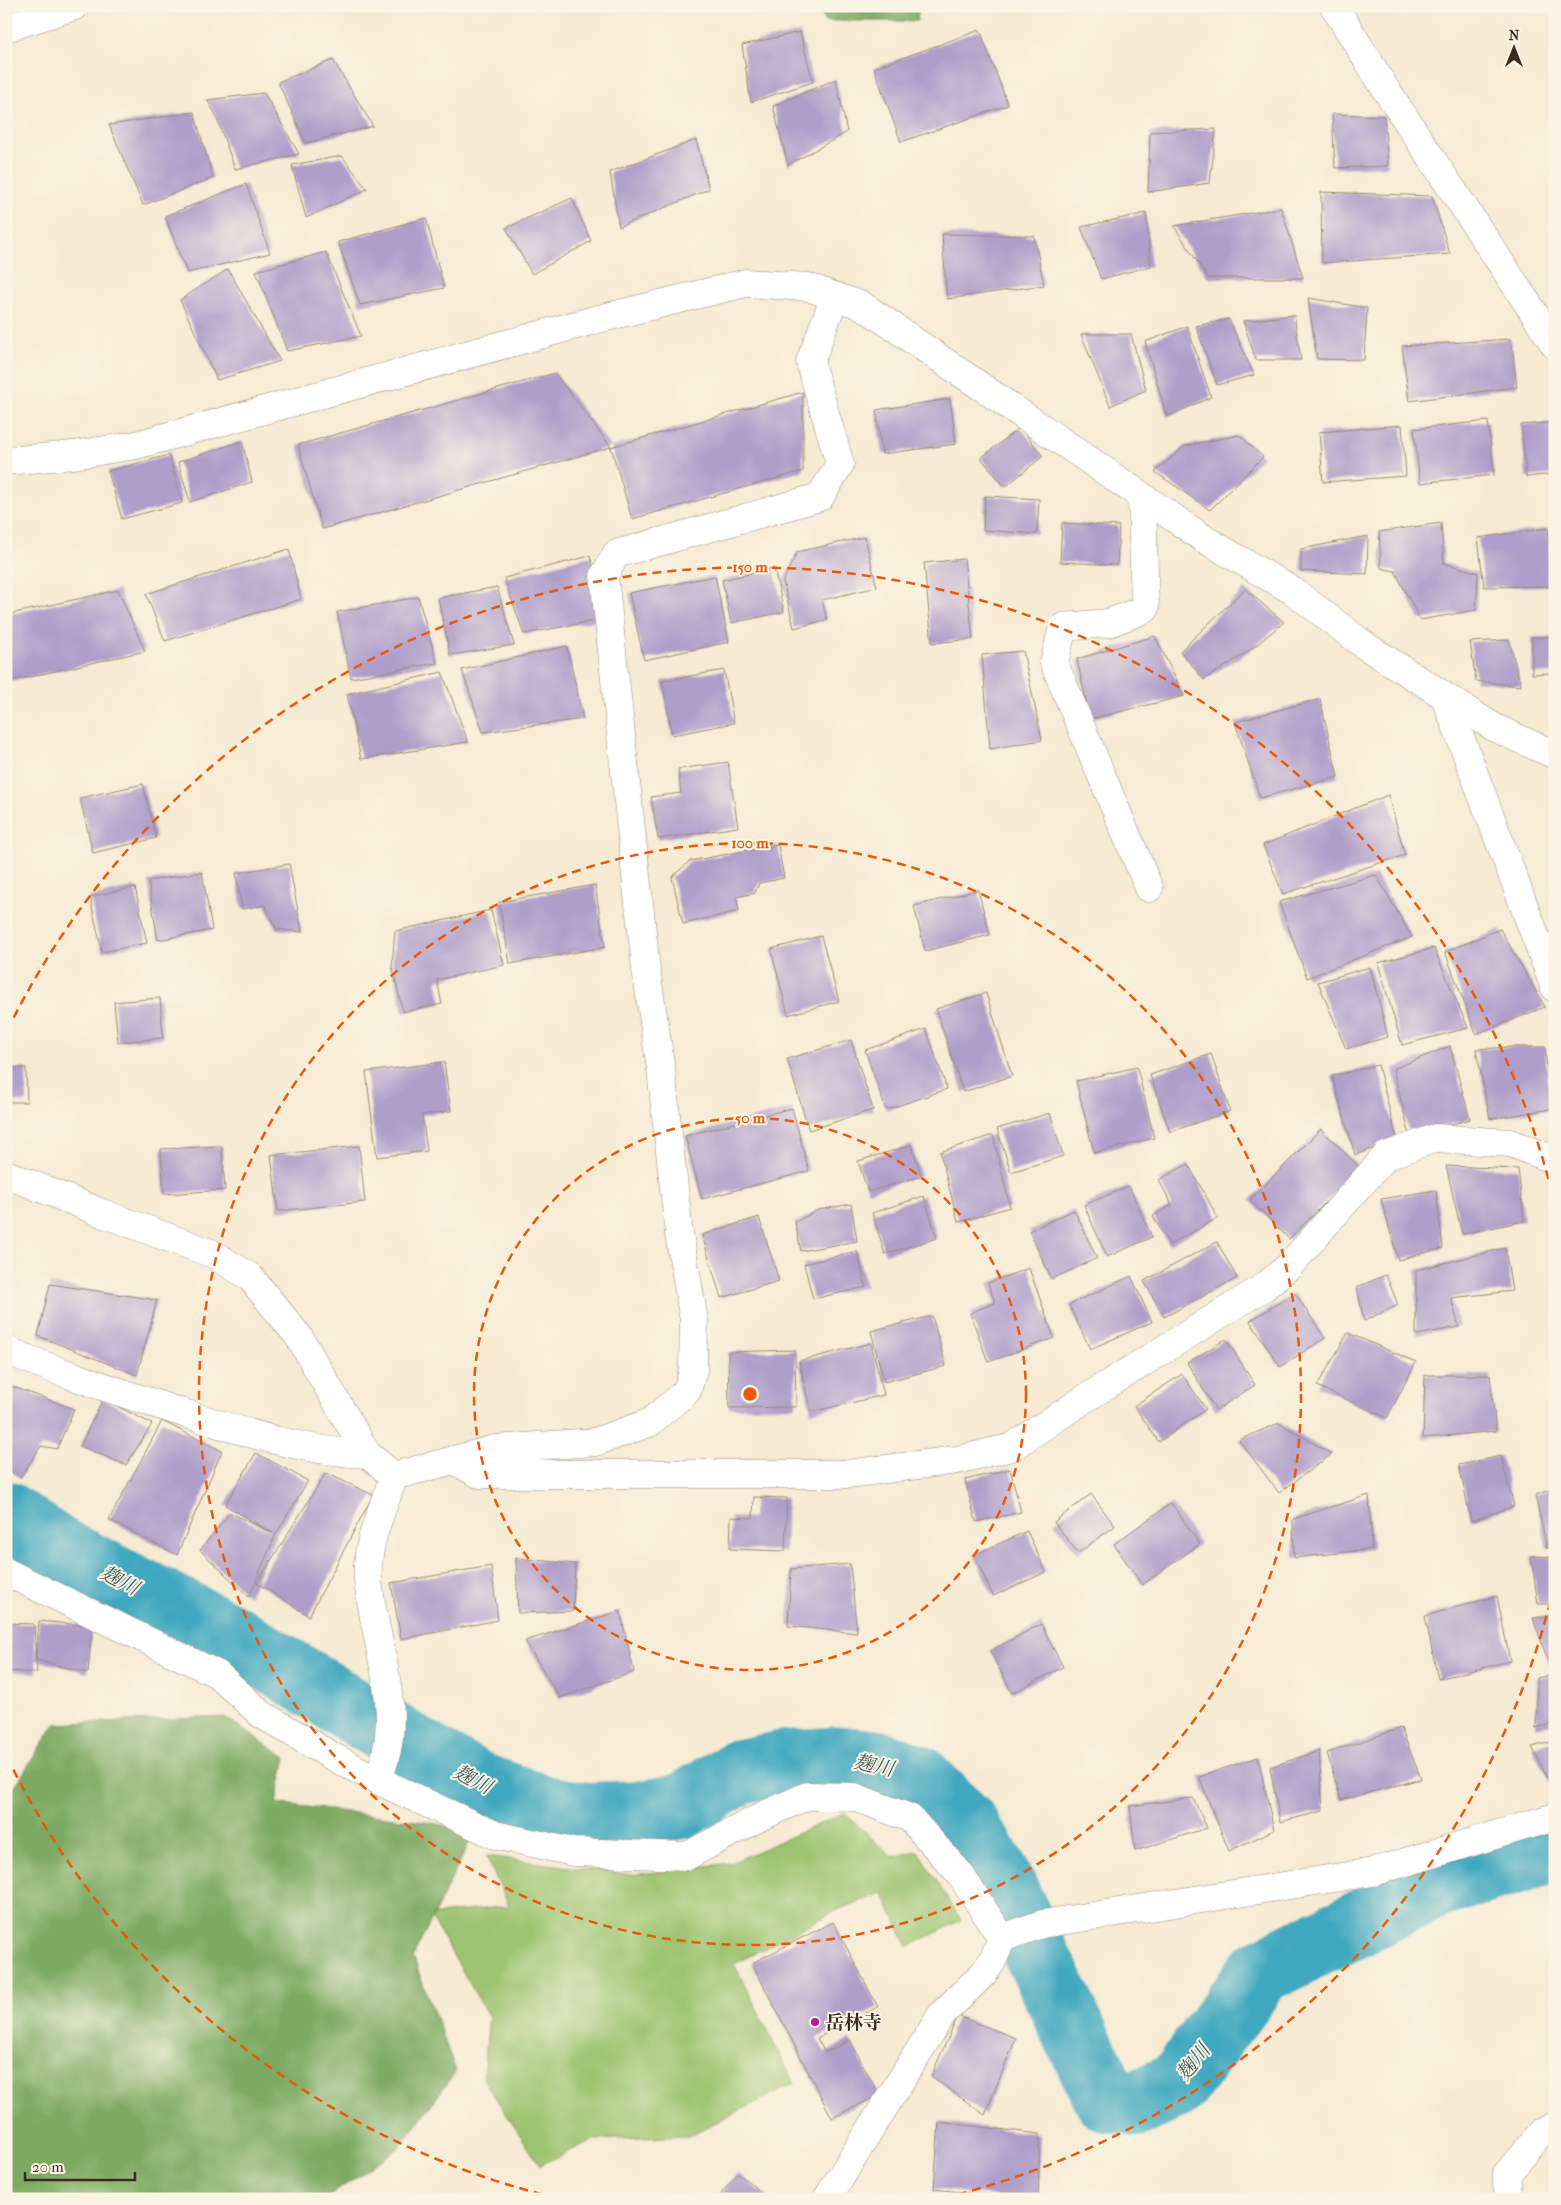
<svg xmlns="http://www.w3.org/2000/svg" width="1561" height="2205" font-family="'IM FELL French Canon','Noto Serif JP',serif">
<rect width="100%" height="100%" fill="#fcf5e5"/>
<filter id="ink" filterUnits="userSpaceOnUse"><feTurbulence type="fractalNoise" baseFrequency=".02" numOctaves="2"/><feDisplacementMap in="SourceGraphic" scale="10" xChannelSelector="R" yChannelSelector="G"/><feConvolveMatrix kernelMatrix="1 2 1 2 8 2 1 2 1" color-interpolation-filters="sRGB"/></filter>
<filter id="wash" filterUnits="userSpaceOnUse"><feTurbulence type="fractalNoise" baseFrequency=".0096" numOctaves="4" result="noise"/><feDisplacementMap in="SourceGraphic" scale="20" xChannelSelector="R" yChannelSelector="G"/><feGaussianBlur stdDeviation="1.12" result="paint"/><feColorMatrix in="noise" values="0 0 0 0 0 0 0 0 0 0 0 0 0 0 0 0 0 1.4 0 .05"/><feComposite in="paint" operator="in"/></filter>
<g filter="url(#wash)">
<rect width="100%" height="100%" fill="#f6ead2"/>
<path fill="#9cc470" stroke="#6c7747" d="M844,1813l48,44 26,-6 43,69 -53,27 -25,-54 -46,17 -103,54 60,119 -105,53 -96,4 -53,25 -57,-86 6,-62 -59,-102 79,-9 -23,-50 146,19 99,-12z"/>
<g fill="#7daa62" stroke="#5c6a40">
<path d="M819,6h100l-2,15h-92z"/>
<path d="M225,1717l61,41 -10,45 157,20 41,10 -61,124 43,114 -56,76 -75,52h-319v-399l49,-76z"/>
</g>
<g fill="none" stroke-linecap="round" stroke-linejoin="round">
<path stroke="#40a8c0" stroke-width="66" d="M6,1514l53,36 176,88 184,113 62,35 63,22 43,7 58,-2 37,-7 57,-34 47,-9 57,-4 36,4 39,14 45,44 35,54 109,224 30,5 41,-20 82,-112 175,-86 120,-36"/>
</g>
<g id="blocks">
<g fill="#af9eca">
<path d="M980,30l28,75 -107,37 -27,-74z"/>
<path d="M800,32l13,50 -62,20 -9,-57z"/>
<path d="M333,60l40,66 -67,17 -28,-61z"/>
<path d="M836,79l11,53 -59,33 -15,-59z"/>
<path d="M264,93l35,61 -64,15 -20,-56 -8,-13z"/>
<path d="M194,112l19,66 -70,27 -34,-80z"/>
<path d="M1332,114l52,2 4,50 -53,2z"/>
<path d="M1216,129l-6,54 -62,9 2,-60z"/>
<path d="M696,140l13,49 -90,38 -9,-55z"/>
<path d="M342,156l25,33 -61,29 -14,-53z"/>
<path d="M246,184l24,69 -83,20 -22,-57z"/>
<path d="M1321,192l111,4 18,58 -128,9z"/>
<path d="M572,198l19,43 -59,33 -26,-46z"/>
<path d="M1281,208l22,70h-95l-34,-52z"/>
<path d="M1146,213l5,53 -50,13 -20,-52z"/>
<path d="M426,218l18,70 -84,17 -22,-63z"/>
<path d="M942,234l92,2 10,49 -97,14z"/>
<path d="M326,252l35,84 -74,15 -31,-80z"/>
<path d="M228,269l52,92 -63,19 -37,-80z"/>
<path d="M1308,298l59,10 -3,52 -47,-1z"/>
<path d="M1294,315l7,45h-45l-13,-39z"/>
<path d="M1229,319l25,56 -37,10 -21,-59z"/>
<path d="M1187,326l24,71 -44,20 -22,-75z"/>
<path d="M1081,334h50l15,56 -36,16z"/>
<path d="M1511,339l6,48 -108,14 -7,-55z"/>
<path d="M555,373l56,74 -289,82 -24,-84z"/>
<path d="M803,392v79l-171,48 -21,-72z"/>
<path d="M950,399l6,45 -74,10 -6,-44z"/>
<path d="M1488,421l6,54 -74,8 -6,-54z"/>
<path d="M1555,422v52l-29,3 -5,-52z"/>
<path d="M1402,425l4,51 -83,6 -4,-50z"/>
<path d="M1020,427l23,29 -38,31 -24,-29z"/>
<path d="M1239,435l24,22 -53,53 -55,-38 30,-26z"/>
<path d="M242,441l10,41 -62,20 -12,-40z"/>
<path d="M169,455l13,48 -60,16 -14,-48z"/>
<path d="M985,496l54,3 -2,35 -54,-4z"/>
<path d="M1062,523l57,3 -2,39 -57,-3z"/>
<path d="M1441,523l3,40 34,10 -2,37 -56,10 -25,-49 -14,-3 -2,-36z"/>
<path d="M1548,528l6,58 -70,1 -6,-49z"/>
<path d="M1368,536l-1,38 -66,-3v-22z"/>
<path d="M865,537l12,50 -55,13 5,20 -33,8 -11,-47 14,-29z"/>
<path d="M289,549l12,50 -136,42 -19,-47z"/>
<path d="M590,556l19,62 -85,16 -20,-56z"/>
<path d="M964,559l9,80 -41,4 -8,-80z"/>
<path d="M774,568l10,44 -53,11 -9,-43z"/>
<path d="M715,576l14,66 -85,18 -15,-67z"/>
<path d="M497,587l17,58 -64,10 -12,-57z"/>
<path d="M1245,589l39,33 -35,29 -45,29 -24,-29z"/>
<path d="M118,590l27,61 -139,31v-67z"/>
<path d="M418,597l19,66 -86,15 -14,-66z"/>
<path d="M1155,636l29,60 -94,23 -13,-60z"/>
<path d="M1532,637h23v36l-23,1z"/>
<path d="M1509,640l12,46 -45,-5 -6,-39z"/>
<path d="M567,646l16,73 -100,13 -21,-62z"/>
<path d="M1023,651l19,89 -52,9 -8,-94z"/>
<path d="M724,670l10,53 -62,12 -10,-54z"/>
<path d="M442,672l26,70 -107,17 -14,-65z"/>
<path d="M1320,699l18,78 -78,21 -25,-76z"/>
<path d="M728,762l10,65 -80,12 -7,-42 30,-4 -3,-24z"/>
<path d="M143,784l13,54 -63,15 -13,-55z"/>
<path d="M1388,795l17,60 -122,39 -20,-49z"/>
<path d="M778,845l6,33 -25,5 -4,10 -19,4 3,14 -56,13 -11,-47 18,-16z"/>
<path d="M289,864l13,68 -26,-3 -11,-24 -23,4 -6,-36z"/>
<path d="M202,872l10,58 -54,10 -10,-59z"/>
<path d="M1376,875l36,62 -105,41 -28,-76z"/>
<path d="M595,885l10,62 -95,17 -11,-62z"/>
<path d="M135,887l12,56 -45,9 -12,-55z"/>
<path d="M978,890l12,45 -65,16 -11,-45z"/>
<path d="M491,910l13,55 -67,15 5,24 -39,8 -11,-46 3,-35z"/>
<path d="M1500,929l45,78 -69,27 -31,-82z"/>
<path d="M821,936l18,65 -51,14 -17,-66z"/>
<path d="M1434,948l34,80 -66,17 -24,-82z"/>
<path d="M1370,967l18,70 -42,12 -28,-67z"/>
<path d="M986,993l26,83 -49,16 -27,-83z"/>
<path d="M160,998l3,40 -45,4 -4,-40z"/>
<path d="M926,1029l21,60 -61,21 -21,-60z"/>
<path d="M851,1040l22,70 -64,20 -22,-71z"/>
<path d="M1450,1046l20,73 -60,17 -17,-67z"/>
<path d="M1512,1047h33l6,62 -61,10 -14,-70z"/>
<path d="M1211,1054l19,57 -60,21 -20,-57z"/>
<path d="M444,1062l7,49 -29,4 5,36 -50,6 -11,-85z"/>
<path d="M1378,1065l19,75 -42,15 -23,-79z"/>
<path d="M1137,1067l17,71 -60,15 -18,-72z"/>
<path d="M6,1068h20l1,34h-21z"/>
<path d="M792,1108l17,63 -107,28 -17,-63z"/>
<path d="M1050,1113l13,43 -52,16 -14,-43z"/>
<path d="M1321,1129l39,39 -71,71 -39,-39z"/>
<path d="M993,1135l17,72 -52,15 -18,-70z"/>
<path d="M912,1145l9,31 -53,16 -10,-31z"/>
<path d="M222,1146l3,44 -61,4 -3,-45z"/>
<path d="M359,1146l6,56 -87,9 -7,-56z"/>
<path d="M1188,1164l30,54 -49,27 -16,-29 19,-11 -13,-25z"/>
<path d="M1446,1166l72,3 6,52 -62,13z"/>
<path d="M1129,1186l23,51 -45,20 -23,-52z"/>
<path d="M1436,1190l7,58 -45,12 -17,-61z"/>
<path d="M924,1196l13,42 -52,16 -13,-41z"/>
<path d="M851,1204l6,37 -56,10 -6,-29 23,-12z"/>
<path d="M1074,1210l23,48 -45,21 -23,-48z"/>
<path d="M759,1217l20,64 -58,17 -19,-63z"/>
<path d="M1217,1242l20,36 -73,39 -20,-36z"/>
<path d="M1505,1248l7,43 -61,7 8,29 -43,8v-65z"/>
<path d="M857,1251l9,36 -53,12 -9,-35z"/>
<path d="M1029,1268l25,70 -66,24 -18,-49 25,-10 -7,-20z"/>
<path d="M1386,1275l12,30 -34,16 -7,-34z"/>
<path d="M1131,1276l21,46 -62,27 -21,-44z"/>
<path d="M50,1284l107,16 -20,75 -99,-39z"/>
<path d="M1295,1293l30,45 -45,29 -30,-46z"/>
<path d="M932,1316l14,50 -62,16 -13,-51z"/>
<path d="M1348,1333l68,29 -29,56 -70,-32z"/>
<path d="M1226,1339l29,46 -39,25 -29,-47z"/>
<path d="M871,1343l13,52 -73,17 -12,-51z"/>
<path d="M795,1350l1,57 -67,1 -1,-56z"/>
<path d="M1182,1374l24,35 -47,33 -25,-36z"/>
<path d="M1425,1375h65l6,56 -73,7z"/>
<path d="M11,1386l63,23 -17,40 -16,-3 -21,32 -14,-11v-71z"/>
<path d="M103,1399l49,25 -26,41 -46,-19z"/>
<path d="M162,1421l60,30 -45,104 -68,-35z"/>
<path d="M1279,1423l53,31 -53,39 -40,-53z"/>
<path d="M256,1453l52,28 -32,53 -27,63 -49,-47 30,-37 43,20 -48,-28z"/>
<path d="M1501,1456l13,50 -43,15 -12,-56z"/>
<path d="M1010,1469l11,43 -45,10 -11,-42z"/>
<path d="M326,1473l47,22 -64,121 -52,-33z"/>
<path d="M1555,1489v57l-8,2 -12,-53z"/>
<path d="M1091,1494l24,32 -37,27 -24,-31z"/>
<path d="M1369,1495l3,54 -78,9 -1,-39z"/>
<path d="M754,1497l33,1 -2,53 -55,-2 1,-32 22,1z"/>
<path d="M1171,1503l29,41 -58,41 -28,-41z"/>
<path d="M1027,1531l19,41 -53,24 -19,-41z"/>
<path d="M1531,1556l24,1v47h-17z"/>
<path d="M516,1558l59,6 -2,47 -55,2z"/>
<path d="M850,1564l7,69 -69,-7 3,-57z"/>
<path d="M491,1566l7,54 -97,19 -10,-56z"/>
<path d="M1497,1596l13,65 -72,18 -13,-63z"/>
<path d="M620,1611l14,61 -74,26 -35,-57z"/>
<path d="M1555,1616v47l-6,1 -16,-46z"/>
<path d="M39,1621l53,5 -4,47 -52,-13 1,13 -31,-2v-48l28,1 2,36z"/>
<path d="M1041,1624l22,43 -51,26 -22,-42z"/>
<path d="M1555,1674v49l-19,5 1,-50z"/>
<path d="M1401,1728l20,51 -80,21 -14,-47z"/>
<path d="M1555,1741v51l-23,-45z"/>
<path d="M1319,1751l4,60 -43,11 -10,-55z"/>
<path d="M1258,1757l16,73 -45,21 -30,-74z"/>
<path d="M1193,1798l14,30 -72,23 -5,-45z"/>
<path d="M833,1922l45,85 -61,31 8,15 25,-13 29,55 -47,23 -80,-155z"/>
<path d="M958,2016l58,22 -31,77 -54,-39z"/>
<path d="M939,2122l101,12 -2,65h-20l-84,-10z"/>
<path d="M738,2173l31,26h-52z"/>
</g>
</g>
</g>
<g filter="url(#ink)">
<use href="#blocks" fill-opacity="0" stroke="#988a78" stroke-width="1"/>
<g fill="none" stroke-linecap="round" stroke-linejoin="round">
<g stroke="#988a78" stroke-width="29">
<g id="minor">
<path d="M1334,6l51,82 170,257"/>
<path d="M6,28l69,-22"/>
<path d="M6,461l68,-6 62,-10 462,-126 148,-36 62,4 55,19 343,234 87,51 74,56 128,81 60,27"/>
<path d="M1142,497l3,112 -36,14 -46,4 -9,36 95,225"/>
<path d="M1445,697l110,291"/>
<path d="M6,1174l96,39 111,41 37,23 49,60 68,117 27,22"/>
<path d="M6,1350c54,23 110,41 165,59 64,20 129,43 196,45"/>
<path d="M454,1460l25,14h368l110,-14 55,-13 74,-49 178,-111 24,-20 98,-111 49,-18 75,5 43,16 2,-2"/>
<path d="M394,1476l101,-27 100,-7 54,-19 38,-32 6,-21 1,-50 -15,-86 -18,-165 -15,-100 -42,-393 12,-22 204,-57 20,-33 -30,-102 25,-66"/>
<path d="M6,1572l211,102 44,40 69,41 47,25 118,55 78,17 114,4 75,-40 45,-20 48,1 55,21 50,56 42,64"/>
<path d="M377,1780c31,-64 -3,-135 -9,-201 -3,-35 15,-70 26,-103"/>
<path d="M1002,1938l40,-14 331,-52 182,-55"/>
<path d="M827,2199l115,-185 42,-41 9,-13 9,-22"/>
</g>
</g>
<g stroke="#988a78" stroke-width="29">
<path id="tertiary" d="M1509,2199l-3,-24 37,-44 12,-6"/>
</g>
<use href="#minor" stroke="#fff" stroke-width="28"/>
<use href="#tertiary" stroke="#fff" stroke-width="28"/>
</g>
</g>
<g fill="none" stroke="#e8590c" stroke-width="2.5" stroke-dasharray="9 6">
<circle cx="750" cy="1394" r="276"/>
<circle cx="750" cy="1394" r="551"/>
<path d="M1554 1587A827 827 0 0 1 943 2198M557 2198A827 827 0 0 1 7 1757M7 1031A827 827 0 0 1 1554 1201"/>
</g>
<circle fill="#b5179e" stroke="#fcf5e5" stroke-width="2" cx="815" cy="2022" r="5"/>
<g text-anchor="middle" stroke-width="4" stroke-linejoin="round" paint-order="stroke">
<g font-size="19" font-weight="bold" fill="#3b2a1e" stroke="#fcf5e5" text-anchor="start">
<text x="825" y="2029">岳林寺</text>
</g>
<g font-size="20" font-style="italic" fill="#3d5c5f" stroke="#fcf5e5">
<text transform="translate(120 1580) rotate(27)" y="7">麹川</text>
<text transform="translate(874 1765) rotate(12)" y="7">麹川</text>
<text transform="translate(473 1779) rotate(27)" y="7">麹川</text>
<text transform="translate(1193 2062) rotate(-52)" y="7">麹川</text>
</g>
</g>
<circle cx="750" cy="1394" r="8" fill="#e8590c" stroke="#fcf5e5" stroke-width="2.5"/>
<g font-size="15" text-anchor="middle" font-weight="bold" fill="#e8590c" stroke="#fcf5e5" stroke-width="4" stroke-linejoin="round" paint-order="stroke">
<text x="750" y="572">150 m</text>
<text x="750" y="848">100 m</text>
<text x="750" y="1123">50 m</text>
</g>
<rect width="1561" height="2205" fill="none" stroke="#fcf5e5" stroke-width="25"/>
<g transform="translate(1514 48)" stroke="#fcf5e5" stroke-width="4" paint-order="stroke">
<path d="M0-4L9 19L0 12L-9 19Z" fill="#3b2a1e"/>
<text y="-8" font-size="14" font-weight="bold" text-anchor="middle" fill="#3b2a1e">N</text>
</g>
<path d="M25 2172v8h110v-8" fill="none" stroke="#3b2a1e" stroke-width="2.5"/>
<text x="32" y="2172" font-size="15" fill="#3b2a1e" stroke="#fcf5e5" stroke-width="4" paint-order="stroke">20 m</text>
</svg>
